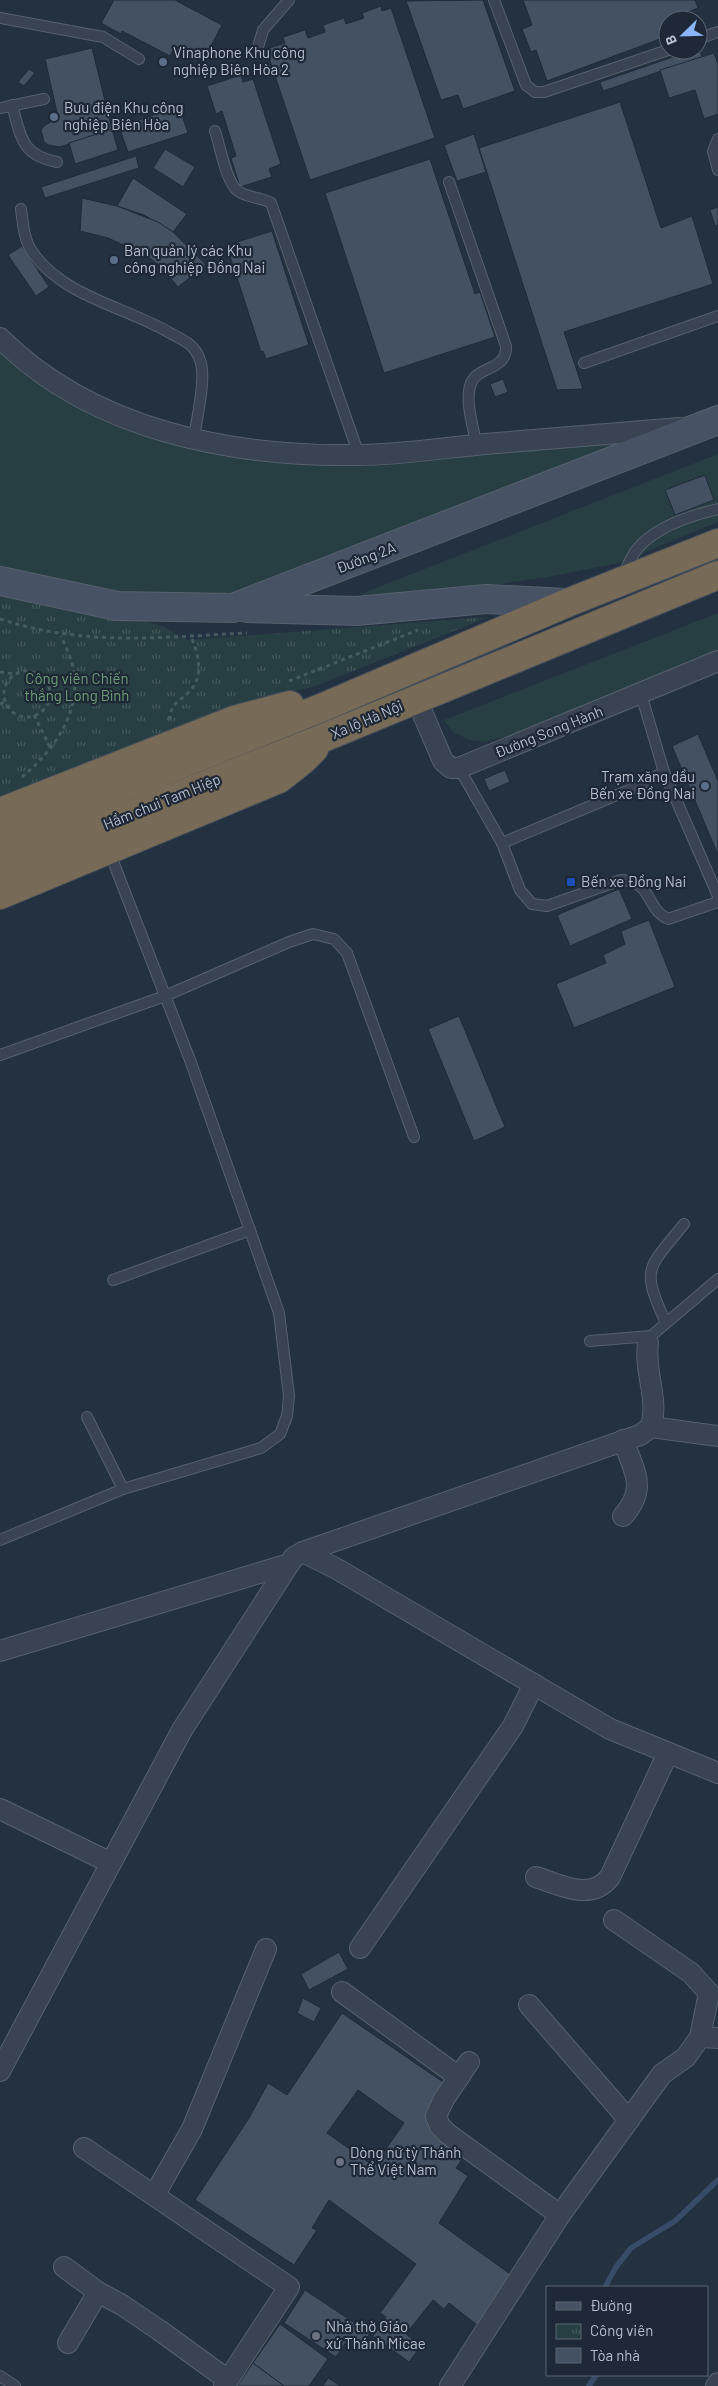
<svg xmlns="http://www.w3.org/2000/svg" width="718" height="2386" font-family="Barlow,sans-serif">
<defs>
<pattern id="park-tufts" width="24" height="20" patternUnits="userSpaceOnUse" patternTransform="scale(1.25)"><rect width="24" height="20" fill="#273f42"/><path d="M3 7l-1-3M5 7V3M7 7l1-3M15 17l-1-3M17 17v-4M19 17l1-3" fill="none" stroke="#44595c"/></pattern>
</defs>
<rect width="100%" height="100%" fill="#243141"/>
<g fill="#273f42">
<path d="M0,339l125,83 210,40 329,-29 -433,163 -115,-2 -116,-25z"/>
<path d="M718,454v68l-99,41 -71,14 -184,27 -4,-4 2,-6 9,-4z"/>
<path d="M718,613v39l-187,78 -47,12 -15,-2 -16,-8 -9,-12z"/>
</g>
<path fill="url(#park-tufts)" d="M0,593l138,26 26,8 23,13 302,-23 -176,70 -28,6 -285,107z"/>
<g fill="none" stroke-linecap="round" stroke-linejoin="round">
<g stroke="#384c69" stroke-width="5.5">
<path d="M605,2287l11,-20 15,-19 44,-27 43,-41"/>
<path d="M589,2386l7,-11"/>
</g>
</g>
<g fill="#435163" stroke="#202a38" fill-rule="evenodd">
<path d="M114,0h61l47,25 -19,36 -28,-15 -5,10 -48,-25 -1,3 -20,-11z"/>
<path d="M483,0l32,91 -52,18 -5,-14 -17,5 -35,-99z"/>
<path d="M523,0h172l3,8 -15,6 2,6h-17v16l-121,45 -11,-31 -5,2 -9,-23 10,-4z"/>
<path d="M381,6l1,5 9,-3 44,130 -125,42 -44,-131 19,-6 -2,-6 22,-7 3,8 17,-6 -2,-7 21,-7 2,6 18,-6 -2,-5z"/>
<path d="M92,48l20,81 -52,18 -12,-2 -4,-3 -3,-12 3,-4 14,-9 -13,-58z"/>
<path d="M699,48l3,9 -99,34 -3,-9z"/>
<path d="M714,53l4,11v50l-14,5 -9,-29 -26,8 -9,-28z"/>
<path d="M29,69l6,4 -11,13 -6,-4z"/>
<path d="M241,75l2,7 10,-3 28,85 -12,5 3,8 -32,10 -9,-29 5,-2 -14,-45 -6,3 -9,-28z"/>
<path d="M620,102l41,126 31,-12 21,68 -149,48 19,57 -26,1 -78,-242z"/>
<path d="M179,106l9,27 -60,19 -9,-25z"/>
<path d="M112,129l6,21 -43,14 -6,-21z"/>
<path d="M474,134l12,38 -29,9 -13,-36z"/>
<path d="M165,149l30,18 -12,20 -30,-19z"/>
<path d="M136,156l3,12 -94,30 -4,-11z"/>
<path d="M430,159l45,135 5,-2 15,45 -111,36 -59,-180z"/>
<path d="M133,178l54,36 -14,18 -29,-17 -27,-9z"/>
<path d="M82,198l35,8 41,16 15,10 33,33 -28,22 -18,-21 -13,-10 -39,-18 -28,-7z"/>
<path d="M718,207v18l-3,1 -5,-16z"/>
<path d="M272,231l37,114 -43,14 -3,-8 -2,1 -31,-96 5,-1 -4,-11z"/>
<path d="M22,246l27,41 -13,9 -28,-41z"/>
<path d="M503,379l5,13 -13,5 -5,-13z"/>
<path d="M705,475l9,25 -39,15 -10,-25z"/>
<path d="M698,734l20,47v74l-46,-109z"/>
<path d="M505,770l5,12 -21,9 -5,-12z"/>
<path d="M619,889l13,30 -62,27 -13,-31z"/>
<path d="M649,920l26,67 -101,41 -18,-44 50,-21 -3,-8 22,-11 -4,-13z"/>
<path d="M459,1016l46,111 -31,14 -46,-112z"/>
<path d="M339,1952l9,17 -39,21 -8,-16z"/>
<path d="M303,1998l18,10 -7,14 -17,-9z"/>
<path d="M342,2013l104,71 -5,53 24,18 -9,13 12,8 -29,47 74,53 -32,52 -32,-25 -5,6 -11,-9 -27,34 15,12 -12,16 -36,-26 13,-19 -6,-4 36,-49 -87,-64 -17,28 5,2 -23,35 -99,-65 54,-82 19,-35 19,12zM358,2090l46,33 -30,43 -47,-33z"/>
<path d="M305,2290l65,43 -9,14 -13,-8 -12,18 -52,-34z"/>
<path d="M280,2324l48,35 -19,27h-25l-31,-23z"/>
<path d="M253,2363l31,23h-47z"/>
<path d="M328,2378l13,8h-18z"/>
</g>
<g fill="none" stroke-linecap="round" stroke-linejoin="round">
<g stroke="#57616e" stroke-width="12">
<g id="lane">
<path d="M494,0l32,85 9,7h9l124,-42"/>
<path d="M0,18l103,19 36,22"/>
<path d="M698,39l20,-7"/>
<path d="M256,54l7,-24 26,-30"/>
<path d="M12,105c9,32 9,50 45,57"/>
<path d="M0,108l44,-9"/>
<path d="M215,131c5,14 11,52 23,60 9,7 23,6 33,12l88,252"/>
<path d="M718,139l-5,12 5,19"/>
<path d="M449,182l57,164c1,25 -27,19 -35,37 -7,18 3,44 5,62"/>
<path d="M21,209c2,15 3,32 12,44 31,44 93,54 137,80 14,7 25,12 30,27 7,19 -4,59 -6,80"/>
<path d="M584,363l134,-47"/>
<path d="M623,576c4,-10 8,-20 15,-28 18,-21 54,-33 80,-39"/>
<path d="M459,768l43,75 127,-53 35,-18 -23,-78"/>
<path d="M664,772l54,124"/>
<path d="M502,843l18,47 12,14 15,2 74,-26c33,2 23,27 47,39l50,-17"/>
<path d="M0,1055l165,-59 124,-54 24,-8 21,5 13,14 67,184"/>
<path d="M113,1280l137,-50"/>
<path d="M666,1323c-26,-56 -18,-54 18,-99"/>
<path d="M590,1341l61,-5"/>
<path d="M648,1343l3,-7 67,-57"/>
<path d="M87,1417l36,72"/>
<path d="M0,1540l123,-51 138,-41 19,-14 7,-18 2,-20 -10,-83 -89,-253 -81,-209"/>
<path d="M0,2376l15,10"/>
</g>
</g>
<g stroke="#57616e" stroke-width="22">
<g id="street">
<path d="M0,338c92,92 231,119 357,117 42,0 85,-7 128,-11 65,-5 130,-11 195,-16"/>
<path d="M416,698l27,63 8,7h8l259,-107"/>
<path d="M651,1427l67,9"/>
<path d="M623,1516c25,-28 11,-45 0,-76"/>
<path d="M303,1552l34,17 273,160 108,44"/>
<path d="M0,1651l289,-87 5,-7 9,-5 337,-117 11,-8c8,-29 -7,-54 -3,-84"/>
<path d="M0,1809l111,54"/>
<path d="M536,1877c24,8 55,25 74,0l58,-124"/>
<path d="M360,1948l153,-222 21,-42"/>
<path d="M342,1992l117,85"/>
<path d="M529,2005l100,115"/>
<path d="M700,2037l18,1"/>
<path d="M469,2062l-25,37 -8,17 4,10 8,8 112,81"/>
<path d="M0,2071l182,-341 107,-166"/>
<path d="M84,2148l205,139 -65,99"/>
<path d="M155,2194l37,-65 74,-180"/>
<path d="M64,2267l34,25 24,13 37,25 69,50"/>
<path d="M68,2343l30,-51"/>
<path d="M450,2386l110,-171 102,-141 24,-17 14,-20 9,-44 -18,-20 -77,-53"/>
<path d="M716,2386l2,-3"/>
</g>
</g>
<g stroke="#57616e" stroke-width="30">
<g id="secondary">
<path d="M0,581l117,25 116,2 485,-188"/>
<path d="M247,608l110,3 129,-12 81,4"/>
</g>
</g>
<g stroke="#444e5b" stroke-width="30">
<g id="highway">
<path d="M0,812l234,-92 56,-15"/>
<path d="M0,837l321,-129 246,-105 151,-60"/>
<path d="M0,866l323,-128 395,-163"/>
<path d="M0,895l279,-116 24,-19 11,-11"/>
</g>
</g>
<g stroke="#455c5f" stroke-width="3" stroke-dasharray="4 4" stroke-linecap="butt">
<path d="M0,619c86,28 159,18 247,14"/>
<circle cx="27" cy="694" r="23"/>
<path d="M0,672l14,2"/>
<path d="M289,681l129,-51"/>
<path d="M0,704l5,-2"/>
<path d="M34,715l17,34"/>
<path d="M169,720c2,-17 10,-18 20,-28 16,-16 9,-38 2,-56"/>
<path d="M22,777c31,-26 58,-62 52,-105 -2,-13 -8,-25 -13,-36"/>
</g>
<use href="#lane" stroke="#394351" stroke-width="10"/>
<use href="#street" stroke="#394351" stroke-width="20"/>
<use href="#secondary" stroke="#475264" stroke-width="28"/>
<use href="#highway" stroke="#776a56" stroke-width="28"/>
</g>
<g fill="#5c6f8a" stroke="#1e2836" stroke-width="2">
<circle cx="163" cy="62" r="5"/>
<circle cx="54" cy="117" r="5"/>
<circle cx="114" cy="260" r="5"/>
<circle cx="705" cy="786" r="5"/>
</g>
<rect fill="#1a4fb4" stroke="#1e2836" stroke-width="2" x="566" y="877" width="10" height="10" rx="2.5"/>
<g fill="#6b7280" stroke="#1e2836" stroke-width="2">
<circle cx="340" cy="2162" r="5"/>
<circle cx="316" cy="2336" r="5"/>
</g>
<g text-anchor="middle" stroke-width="4.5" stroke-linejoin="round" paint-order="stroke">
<g font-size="15" fill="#b5becb" stroke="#1e2836" text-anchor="start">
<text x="173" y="58">Vinaphone Khu công<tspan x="173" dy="17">nghiệp Biên Hòa 2</tspan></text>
<text x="64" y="113">Bưu điện Khu công<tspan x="64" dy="17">nghiệp Biên Hòa</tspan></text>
<text x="124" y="256">Ban quản lý các Khu<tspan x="124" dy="17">công nghiệp Đồng Nai</tspan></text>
<text x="695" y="782" text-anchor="end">Trạm xăng dầu<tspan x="695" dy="17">Bến xe Đồng Nai</tspan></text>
<text x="581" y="887">Bến xe Đồng Nai</text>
<text x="350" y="2158">Dòng nữ tỳ Thánh<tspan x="350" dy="17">Thể Việt Nam</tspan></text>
<text x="326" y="2332">Nhà thờ Giáo<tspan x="326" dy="17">xứ Thánh Micae</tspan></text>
</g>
<g font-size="15" fill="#b5becb" stroke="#1e2836">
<text transform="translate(366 558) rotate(-21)" y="5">Đường 2A</text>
<text transform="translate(367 720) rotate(-23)" y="5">Xa lộ Hà Nội</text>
<text transform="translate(549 732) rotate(-22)" y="5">Đường Song Hành</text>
<text transform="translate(162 802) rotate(-22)" y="5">Hầm chui Tam Hiệp</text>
</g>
<g font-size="15" fill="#6c9d77" stroke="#1e2836">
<text x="77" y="684">Công viên Chiến<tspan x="77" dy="17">thắng Long Bình</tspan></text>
</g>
</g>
<rect x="546" y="2286" width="162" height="90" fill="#1e2836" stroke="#5a6472"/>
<rect x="556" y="2302" width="25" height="8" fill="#475264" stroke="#5a6472"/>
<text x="590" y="2311" font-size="15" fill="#b5becb">Đường</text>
<rect x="556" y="2324" width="25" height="15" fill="url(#park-tufts)" stroke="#5a6472"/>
<text x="590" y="2336" font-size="15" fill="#b5becb">Công viên</text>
<rect x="556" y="2348" width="25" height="15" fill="#435163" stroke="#5a6472"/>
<text x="590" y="2361" font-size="15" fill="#b5becb">Tòa nhà</text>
<g transform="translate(683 35) rotate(247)"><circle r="24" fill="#1e2836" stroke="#5a6472"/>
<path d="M0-4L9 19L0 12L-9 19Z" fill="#8ab7fc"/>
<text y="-8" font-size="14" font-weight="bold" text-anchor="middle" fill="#b5becb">B</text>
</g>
</svg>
